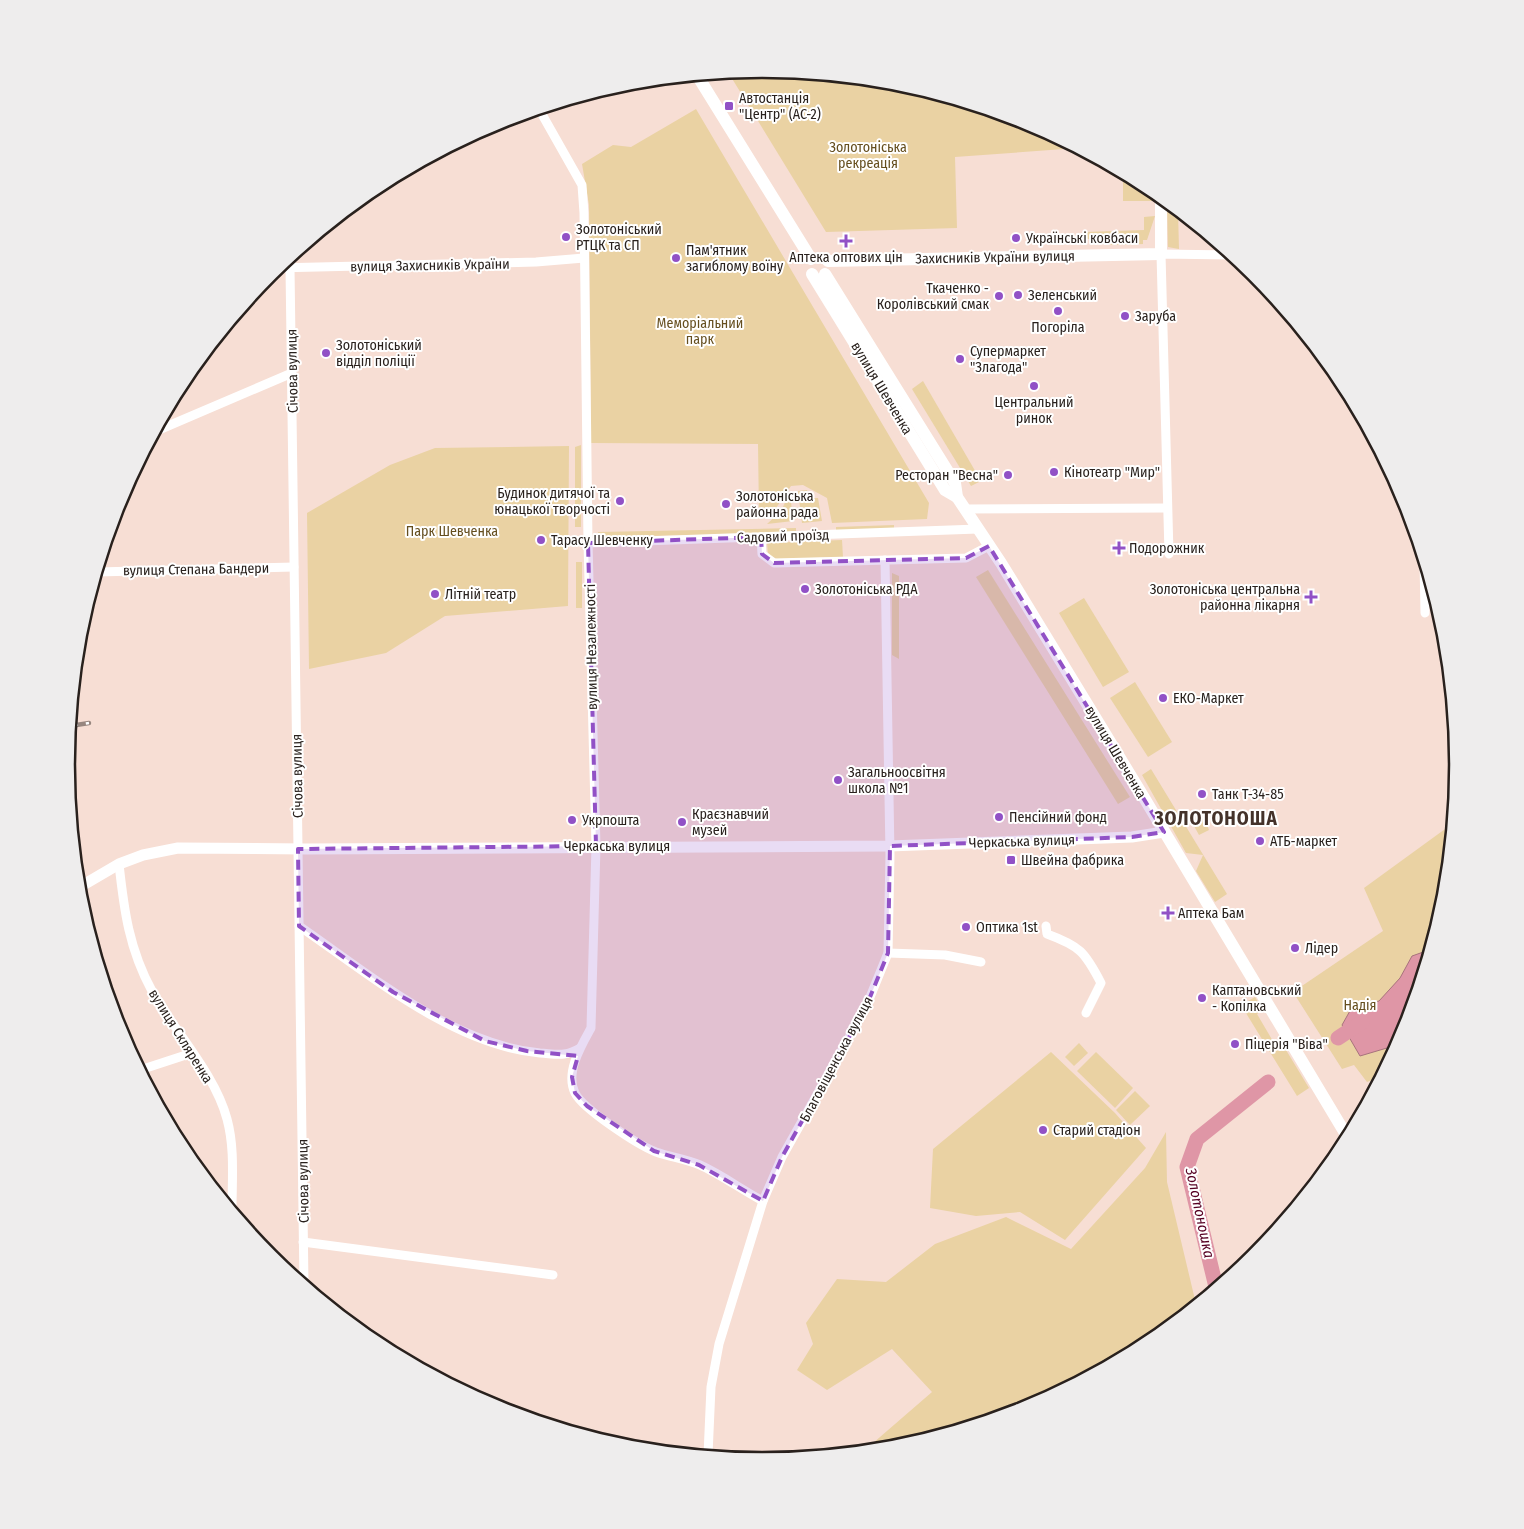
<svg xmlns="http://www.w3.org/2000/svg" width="1524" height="1529" font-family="'Fira Sans Condensed',sans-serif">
<rect width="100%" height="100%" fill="#f7ded4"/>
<g fill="#ead2a3">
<path d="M762,69l136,13 131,40 49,26 -123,9 2,71 -131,4 -98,-160z"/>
<path d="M696,109l233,394 -2,16 -95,4 -5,-25 -24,-13 -12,1 -17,25 -15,5 -1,-72 -167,-1 -2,-238 -7,-41 31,-19 18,2z"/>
<path d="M1123,172l28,16 3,13h-31z"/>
<path d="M1167,201l11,10 1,38 -11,-2z"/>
<path d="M1155,216l-8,24h-4v4l-32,1 -1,-2h-14l-3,-4h-8v-7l59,-2v-13z"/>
<path d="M923,381l58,100 -10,5 -59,-97z"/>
<path d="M581,445v82h-6v-80z"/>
<path d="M569,446l-1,160 -123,10 -59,37 -77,16 -2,-156 83,-48 45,-17z"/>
<path d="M807,490l1,3 5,-1 1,6h4l4,23 -20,2 -4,-32z"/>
<path d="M790,492l3,29 -26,3 14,-13z"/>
<path d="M894,525v7l-58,3v-8z"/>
<path d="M796,528v5l-198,4v-5z"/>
<path d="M842,540l1,17 -66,2 -9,-4 -1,-12z"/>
<rect x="576" y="562" width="6" height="46"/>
<path d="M988,570l142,227 -12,7 -142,-227z"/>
<path d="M892,573l7,3v83l-7,-4z"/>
<path d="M1084,598l45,74 -26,15 -44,-74z"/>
<path d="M1135,682l37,60 -24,15 -38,-59z"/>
<path d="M1151,769l76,125 -12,8 -19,-31 7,-16 -17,-2 -44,-78z"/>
<path d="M1204,817l5,13 -10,5 -5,-9 2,-2 -2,-4z"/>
<path d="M1452,824l-8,77 -39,130 -26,47 -12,4 -13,-17 -12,4 -49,-77 90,-61 -19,-43z"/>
<path d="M1255,997l8,13 -6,4 17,29 6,-3 29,48 -12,8 -56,-91z"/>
<path d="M1079,1043l9,10 -14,13 -9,-9z"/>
<path d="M1051,1052l64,61 31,35 -81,92 -45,-28 -44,4 -46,-8 3,-59z"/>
<path d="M1096,1052l37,36 -18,20 -38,-37z"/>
<path d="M1135,1091l15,15 -20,19 -14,-15z"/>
<path d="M1166,1132l1,50 29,122 -48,39 -120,64 -131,40 -32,3 67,-58 -40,-43 -65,41 -30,-20 16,-26 -7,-21 31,-44 49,3 49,-38 71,-27 65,32 74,-81z"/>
</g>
<path fill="#df96a6" stroke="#a8737d" d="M1429,950l-24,81 -8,14 -37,11 -18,-31 9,-16 28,-8 21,-23 12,-22z"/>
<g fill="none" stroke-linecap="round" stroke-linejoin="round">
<g stroke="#df96a6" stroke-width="15">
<path d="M1338,1038l24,-16"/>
<path d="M1216,1287l-29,-120 10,-28 71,-57"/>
</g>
<g stroke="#fff" stroke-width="9">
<path d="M539,109l43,76 2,28 4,330 8,303 -5,182c-10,18 -26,45 -16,65 8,16 63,52 81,59 14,5 30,7 44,13 22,10 42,25 63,36"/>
<path d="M275,268l261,-6 48,-4"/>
<path d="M290,268l14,1016"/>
<path d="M154,432l138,-59"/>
<path d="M965,509l202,-1"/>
<path d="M761,537l1,17 12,9 192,-5 23,-12"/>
<path d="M588,543l390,-14"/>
<path d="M1169,554l-8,-300 71,1"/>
<path d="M1424,561l1,52"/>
<path d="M97,572l197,-5"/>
<path d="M119,864c5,46 10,85 33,127 23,41 63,83 75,128 8,29 5,61 5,91"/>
<path d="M299,926c70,48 154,119 241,127 17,1 25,4 40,-5"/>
<path d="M1046,926l1,8c33,12 38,18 54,49l-15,30"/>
<path d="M888,953l57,2 36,7"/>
<path d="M140,1070l52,-17"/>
<path d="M303,1242l250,33"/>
<path d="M708,1455l3,-68 8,-43 44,-143 19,-44 84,-150 22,-54 2,-98 -5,-295"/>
</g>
<path stroke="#fff" stroke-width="11" d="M78,888l41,-24 24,-9 35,-7 129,1 582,-3 243,-9 32,-5"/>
<g stroke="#fff" stroke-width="12">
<path d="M697,75l114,184"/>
<path d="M828,261l333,-7v-58"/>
<path d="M812,274l133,216 12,7"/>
<path d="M825,274l130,209 2,14 44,66 139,228 208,347"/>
</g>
<g stroke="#97867f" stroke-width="4.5">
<path id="rail" d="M70,726l19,-3"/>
</g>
<use href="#rail" stroke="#fff" stroke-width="2.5" stroke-dasharray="8" stroke-linecap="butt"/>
</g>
<path fill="#9151c6" fill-opacity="0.2" stroke="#9151c6" stroke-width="4" stroke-dasharray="10 6" stroke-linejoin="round" d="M761,537l1,17 12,9 192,-5 23,-12 175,286 -32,5 -242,9 -2,107 -22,54 -84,150 -19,44 -64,-36 -45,-14 -67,-45 -12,-13 -3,-16 6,-21 -51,-5 -42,-10 -92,-49 -94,-66 -1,-77 298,-3 -8,-303z"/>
<g fill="#9151c6" stroke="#fff" stroke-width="2">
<rect x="724" y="101" width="10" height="10" rx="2.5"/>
<circle cx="566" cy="237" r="5"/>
<circle cx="1016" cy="238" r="5"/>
<path d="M843.5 233.5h5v5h5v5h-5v5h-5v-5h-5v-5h5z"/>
<circle cx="676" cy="258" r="5"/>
<circle cx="1018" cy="295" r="5"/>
<circle cx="999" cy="296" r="5"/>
<circle cx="1058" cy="311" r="5"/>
<circle cx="1125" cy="316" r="5"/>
<circle cx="326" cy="353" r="5"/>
<circle cx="960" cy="359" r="5"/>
<circle cx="1034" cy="386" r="5"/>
<circle cx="1054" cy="472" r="5"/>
<circle cx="1008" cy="475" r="5"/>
<circle cx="620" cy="501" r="5"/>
<circle cx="726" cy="504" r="5"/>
<circle cx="541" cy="540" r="5"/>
<path d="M1116.5 540.5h5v5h5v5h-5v5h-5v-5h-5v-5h5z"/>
<circle cx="805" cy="589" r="5"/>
<circle cx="435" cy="594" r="5"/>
<path d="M1308.5 589.5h5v5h5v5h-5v5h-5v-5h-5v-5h5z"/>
<circle cx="1163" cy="698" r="5"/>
<circle cx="838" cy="780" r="5"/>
<circle cx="1202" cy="794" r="5"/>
<circle cx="999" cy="817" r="5"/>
<circle cx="572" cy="820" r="5"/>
<circle cx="682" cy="822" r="5"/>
<circle cx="1260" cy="841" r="5"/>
<rect x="1006" y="855" width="10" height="10" rx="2.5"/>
<path d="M1165.5 905.5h5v5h5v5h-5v5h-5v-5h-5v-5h5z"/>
<circle cx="966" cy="927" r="5"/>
<circle cx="1295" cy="948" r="5"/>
<circle cx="1202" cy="998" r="5"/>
<circle cx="1235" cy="1044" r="5"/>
<circle cx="1043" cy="1130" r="5"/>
</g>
<g text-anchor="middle" stroke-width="4" stroke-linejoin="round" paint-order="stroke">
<g font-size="14" fill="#29211d" stroke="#fff" text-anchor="start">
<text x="739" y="103">Автостанція<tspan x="739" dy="16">"Центр" (АС-2)</tspan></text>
<text x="576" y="234">Золотоніський<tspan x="576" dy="16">РТЦК та СП</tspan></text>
<text x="1026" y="243">Українські ковбаси</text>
<text x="686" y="255">Пам'ятник<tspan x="686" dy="16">загиблому воїну</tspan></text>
<text x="846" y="262" text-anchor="middle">Аптека оптових цін</text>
<text x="989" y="293" text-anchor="end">Ткаченко -<tspan x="989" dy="16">Королівський смак</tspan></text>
<text x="1028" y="300">Зеленський</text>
<text x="1135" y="321">Заруба</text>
<text x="1058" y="332" text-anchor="middle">Погоріла</text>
<text x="336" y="350">Золотоніський<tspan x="336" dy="16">відділ поліції</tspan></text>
<text x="970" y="356">Супермаркет<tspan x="970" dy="16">"Злагода"</tspan></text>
<text x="1034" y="407" text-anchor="middle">Центральний<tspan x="1034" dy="16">ринок</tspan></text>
<text x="1064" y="477">Кінотеатр "Мир"</text>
<text x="998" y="480" text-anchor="end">Ресторан "Весна"</text>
<text x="610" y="498" text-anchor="end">Будинок дитячої та<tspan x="610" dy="16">юнацької творчості</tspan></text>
<text x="736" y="501">Золотоніська<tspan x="736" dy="16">районна рада</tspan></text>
<text x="551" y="545">Тарасу Шевченку</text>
<text x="1129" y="553">Подорожник</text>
<text x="815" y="594">Золотоніська РДА</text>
<text x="1300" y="594" text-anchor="end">Золотоніська центральна<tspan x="1300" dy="16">районна лікарня</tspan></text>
<text x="445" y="599">Літній театр</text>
<text x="1173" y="703">ЕКО-Маркет</text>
<text x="848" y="777">Загальноосвітня<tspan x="848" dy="16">школа №1</tspan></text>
<text x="1212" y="799">Танк Т-34-85</text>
<text x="692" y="819">Краєзнавчий<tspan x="692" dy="16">музей</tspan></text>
<text x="1009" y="822">Пенсійний фонд</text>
<text x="582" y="825">Укрпошта</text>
<text x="1270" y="846">АТБ-маркет</text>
<text x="1021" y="865">Швейна фабрика</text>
<text x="1178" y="918">Аптека Бам</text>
<text x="976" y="932">Оптика 1st</text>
<text x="1305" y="953">Лідер</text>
<text x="1212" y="995">Каптановський<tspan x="1212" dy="16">- Копілка</tspan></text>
<text x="1245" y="1049">Піцерія "Віва"</text>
<text x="1053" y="1135">Старий стадіон</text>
</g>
<g font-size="14" fill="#654e1e" stroke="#fff">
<text x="868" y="152">Золотоніська<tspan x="868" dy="16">рекреація</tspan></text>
<text x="700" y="328">Меморіальний<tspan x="700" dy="16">парк</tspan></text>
<text x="452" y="536">Парк Шевченка</text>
<text x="1360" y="1010">Надія</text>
</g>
<g font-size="14" fill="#29211d" stroke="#fff">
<text transform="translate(995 257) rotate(-1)" y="5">Захисників України вулиця</text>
<text transform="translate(430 265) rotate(-1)" y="5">вулиця Захисників України</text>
<text transform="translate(292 371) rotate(-91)" y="5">Січова вулиця</text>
<text transform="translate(882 388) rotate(59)" y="5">вулиця Шевченка</text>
<text transform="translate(783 536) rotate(-2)" y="5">Садовий проїзд</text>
<text transform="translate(196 569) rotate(-1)" y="5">вулиця Степана Бандери</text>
<text transform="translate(591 647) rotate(-91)" y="5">вулиця Незалежності</text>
<text transform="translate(1116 752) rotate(59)" y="5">вулиця Шевченка</text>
<text transform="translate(297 776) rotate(-91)" y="5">Січова вулиця</text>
<text transform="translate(1022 841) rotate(-2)" y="5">Черкаська вулиця</text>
<text x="617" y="851">Черкаська вулиця</text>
<text transform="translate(181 1036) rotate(58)" y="5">вулиця Скляренка</text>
<text transform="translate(836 1059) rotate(-62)" y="5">Благовіщенська вулиця</text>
<text transform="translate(303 1181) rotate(-91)" y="5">Січова вулиця</text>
</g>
<g font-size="15" font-style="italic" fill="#560023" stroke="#fff">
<text transform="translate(1200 1213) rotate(78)" y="5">Золотоношка</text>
</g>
<g font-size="19" font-weight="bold" letter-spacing="1" fill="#44322a" stroke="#fff">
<text x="1216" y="825">ЗОЛОТОНОША</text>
</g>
</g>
<path d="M0 0H1524V1529H0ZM75 765a687 687 0 1 1 1374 0a687 687 0 1 1-1374 0Z" fill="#eeeded" fill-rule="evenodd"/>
<path fill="none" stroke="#29211d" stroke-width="2.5" d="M75 765a687 687 0 1 1 1374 0a687 687 0 1 1-1374 0Z"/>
</svg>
